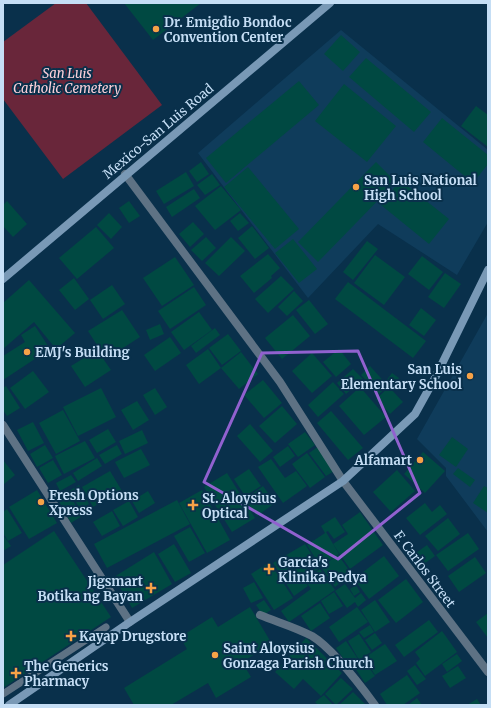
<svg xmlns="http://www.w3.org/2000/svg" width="491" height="708" font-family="Merriweather,serif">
<rect width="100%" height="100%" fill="#09304b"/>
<g fill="#0f3c5b">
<path d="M341,30l147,120v72l-31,53 -79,-51 -70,74 -110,-145z"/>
<path d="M488,313v219l-42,-56v-8l-29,-29z"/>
</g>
<path fill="#69263a" d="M56,3h30l76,102 -99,74 -60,-80v-57z"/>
<g fill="#004942">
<path d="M124,3h77l-48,37z"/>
<path d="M341,35l19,17 -17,19 -19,-17z"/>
<path d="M366,58l65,54 -17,20 -65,-55z"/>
<path d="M299,81l20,24 -93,78 -20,-25z"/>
<path d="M344,84l52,42 -29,36 -52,-41z"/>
<path d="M476,106l12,9v32l-27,-21z"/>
<path d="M442,118l46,37v9l-15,19 -50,-41z"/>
<path d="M201,162l8,12 -12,8 -8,-11z"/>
<path d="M376,162l20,20 -78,80 -20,-20z"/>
<path d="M248,167l51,62 -24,20 -51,-62z"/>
<path d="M186,172l8,14 -30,18 -8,-13z"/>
<path d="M212,174l8,11 -15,10 -8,-10z"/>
<path d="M400,180l49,39 -20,25 -48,-39z"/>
<path d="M221,186l20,24 -26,20 -20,-24z"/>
<path d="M194,189l6,9 -28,19 -6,-10z"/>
<path d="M7,201l20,23 -14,13 -10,-11v-21z"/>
<path d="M129,201l11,15 -11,7 -10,-15z"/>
<path d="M109,213l13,14 -11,12 -14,-14z"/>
<path d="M240,213l9,10 -11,8 -8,-10z"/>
<path d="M193,222l11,12 -14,13 -11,-13z"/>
<path d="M252,226l17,22 -14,11 -17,-21z"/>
<path d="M96,227l18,21 -37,31 -18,-21z"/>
<path d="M206,237l10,11 -14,13 -11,-11z"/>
<path d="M231,237l14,14 -26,25 -14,-13z"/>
<path d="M293,239l24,30 -18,14 -24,-30z"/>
<path d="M367,241l11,8 -25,31 -10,-8z"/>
<path d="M268,254l12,14 -9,8 1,2 -18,15 -14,-17z"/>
<path d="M375,255l30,22 -21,28 -30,-22z"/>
<path d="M422,256l21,16 -14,18 -21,-16z"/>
<path d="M175,257l19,28 -32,21 -19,-28z"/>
<path d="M445,273l16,11 -17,24 -16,-11z"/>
<path d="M281,276l13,13 -26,24 -13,-14z"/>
<path d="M74,278l15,21 -14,11 -16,-20z"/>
<path d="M29,280l46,53 -19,16 -22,-27 -31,27v-46z"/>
<path d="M348,282l78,59 -13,17 -78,-59z"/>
<path d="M112,285l13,19 -22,15 -13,-19z"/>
<path d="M194,287l12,18 -36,24 -12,-18z"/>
<path d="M294,291l9,10 -16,15 -9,-9z"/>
<path d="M309,300l19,24 -13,10 -19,-24z"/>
<path d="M421,308l15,12 -12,16 -15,-11z"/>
<path d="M122,310l18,27 -34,22 -18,-28z"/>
<path d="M199,312l13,18 -28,20 -13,-18z"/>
<path d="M293,315l17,21 -28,23 -17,-21z"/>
<path d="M160,324l4,10 -14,6 -4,-10z"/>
<path d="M35,326l15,23 -47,31v-24l22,-14 -4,-7z"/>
<path d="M215,328l5,7 -24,18 -5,-7z"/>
<path d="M228,334l13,17 -19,14 -13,-17z"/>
<path d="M170,337l11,16 -26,18 -11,-16z"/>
<path d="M208,349l13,19 -22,16 -13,-19z"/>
<path d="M339,349l12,15 -15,13 -13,-15z"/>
<path d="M97,350l14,20 -26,17 -14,-21z"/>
<path d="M241,352l17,22 -19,15 -18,-21z"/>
<path d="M312,353l20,23 -20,17 -20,-22z"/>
<path d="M370,366l18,20 -9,8 -18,-19z"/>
<path d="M353,369l10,10 -17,15 -9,-11z"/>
<path d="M33,371l16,21 -24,17 -15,-21z"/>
<path d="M392,373l7,5 -6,9 -7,-6z"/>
<path d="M263,380l19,23 -18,15 -20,-23z"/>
<path d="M333,382l11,12 -26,23 -10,-12z"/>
<path d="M6,386l14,22 -13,8 -4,-6v-22z"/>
<path d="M360,387l26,30 -22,18 -25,-29z"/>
<path d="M389,387l14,15 -13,12 -14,-15z"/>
<path d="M101,388l15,29 -38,19 -15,-29z"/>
<path d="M155,388l12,19 -12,8 -12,-20z"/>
<path d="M137,401l12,19 -16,10 -12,-20z"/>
<path d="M282,406l15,18 -22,19 -16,-17z"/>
<path d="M63,410l17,31 -24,13 -17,-31z"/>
<path d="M331,411l32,37 -15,12 -31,-37z"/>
<path d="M33,422l11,21 -16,8 -11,-21z"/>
<path d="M250,424l23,27 -13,11 -23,-26z"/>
<path d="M108,429l8,13 -19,11 -8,-13z"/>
<path d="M142,430l6,13 -23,11 -6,-13z"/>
<path d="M305,432l10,13 -17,12 -10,-13z"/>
<path d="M452,437l16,12 -12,18 -17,-12z"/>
<path d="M85,441l10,17 -31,16 -9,-18z"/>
<path d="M45,445l8,13 -16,9 -7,-13z"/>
<path d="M117,445l5,9 -17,10 -6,-9z"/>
<path d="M288,446l7,10 -15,11 -7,-10z"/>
<path d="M319,446l17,24 -10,6 -17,-23z"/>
<path d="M141,449l9,16 -26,13 -9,-16z"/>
<path d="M423,452l22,19 -20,22 -21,-19z"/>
<path d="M307,453l18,24 -15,11 -18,-24z"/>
<path d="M97,458l5,8 -24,15 -5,-8z"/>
<path d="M271,459l14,19 11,-7 11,15 -24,17 -25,-36z"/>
<path d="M3,460l12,15 -12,10z"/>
<path d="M53,460l9,15 -14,8 -9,-15z"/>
<path d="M458,468l17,12 -5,7 -17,-13z"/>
<path d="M249,469l12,17 -16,10 -11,-17z"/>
<path d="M397,470l18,21 -24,21 -18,-20z"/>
<path d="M110,471l12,20 -29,16 -11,-20z"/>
<path d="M227,473l28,45 -23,14 -28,-45z"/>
<path d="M71,475l5,7 -16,9 -4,-8z"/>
<path d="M79,485l10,19 -9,5 -11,-18z"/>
<path d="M263,486l12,17 -18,13 -12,-17z"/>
<path d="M484,486l4,2v25l-15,-10z"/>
<path d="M37,490l20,33 -28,16 -20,-32z"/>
<path d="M67,490l15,26 -11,7 -15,-27z"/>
<path d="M202,490l28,50 -23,13 -28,-50z"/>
<path d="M148,491l7,12 -16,10 -7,-12z"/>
<path d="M177,500l13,24 -83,44 -13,-24z"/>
<path d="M129,501l9,16 -15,9 -10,-16z"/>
<path d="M425,503l7,9 8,-7 7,9 -27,21 -14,-17z"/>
<path d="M7,509l15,24 -14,8 -5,-8v-21z"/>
<path d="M112,511l8,15 -18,10 -9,-14z"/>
<path d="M360,512l23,33 -33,24 -17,-25 15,-10 -6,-9z"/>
<path d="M335,517l10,15 -11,7 -6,-8 -2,1 13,22 -19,12 -13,-21 18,-12 -4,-7z"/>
<path d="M448,518l12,16 -22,17 -13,-15z"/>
<path d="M190,527l15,26 -16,9 -15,-26z"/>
<path d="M54,531l57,86 -108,71v-123z"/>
<path d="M468,533l11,16 -31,22 -12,-16z"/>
<path d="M3,535l8,11 -8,5z"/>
<path d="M174,544l17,29 -16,9 -17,-28z"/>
<path d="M305,544l15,24 -17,10 5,8 -14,10 -21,-33 15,-9 6,10 -6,-10z"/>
<path d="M427,545l8,11 -14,10 -8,-11z"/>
<path d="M154,552l18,32 -40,24 -18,-31z"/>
<path d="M338,555l14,19 -17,13 -14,-20z"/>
<path d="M384,556l15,20 -30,23 -15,-20z"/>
<path d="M475,557l11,16 -27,19 -11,-16z"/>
<path d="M270,562l23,36 -19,12 -23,-36z"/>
<path d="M320,569l15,21 -46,32 -8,-11 30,-22 -6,-9z"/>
<path d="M406,579l17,23 -27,21 -18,-23z"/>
<path d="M254,582l9,16 -12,5 -8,-15z"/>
<path d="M345,584l10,14 6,-5 5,7 -8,7 -3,-5 -8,6 -12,-17z"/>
<path d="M356,585l4,7 -6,4 -4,-7z"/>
<path d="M334,592l9,14 -14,8 -8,-13z"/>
<path d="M264,600l7,10 -8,5 -7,-10z"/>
<path d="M375,600l15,22 -15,10 -14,-22z"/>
<path d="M320,603l10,15 -19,13 -10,-15z"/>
<path d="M250,607l22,37 -30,18 9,15 -35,21 -8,-15 -37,22h-37l-10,-17 63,-39 -7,-12 32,-20 6,10z"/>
<path d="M357,607l11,15 -29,20 -10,-15z"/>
<path d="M488,613v25l-12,-16z"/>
<path d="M429,620l9,12 -34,25 -9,-12z"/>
<path d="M370,625l4,7 -10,6 -5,-6z"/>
<path d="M442,631l15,21 -32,24 -9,-13 4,-4 -5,-7z"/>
<path d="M375,633l7,10 -10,7 -7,-10z"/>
<path d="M359,634l12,18 -12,8 -11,-19z"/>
<path d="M306,638l36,35 -21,23 -18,-17 -9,10 -19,-17z"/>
<path d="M346,641l12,18 -10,6 -12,-17z"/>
<path d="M385,644l12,17 -22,14 -11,-17z"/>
<path d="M457,654l5,7 -15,11 -5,-8z"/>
<path d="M363,659l12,17 -10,7 -12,-18z"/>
<path d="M415,665l11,14 -9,6 -10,-14z"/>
<path d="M458,666l8,12 -16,10 -8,-12z"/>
<path d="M407,675l13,18 -17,12h-16l-7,-11z"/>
<path d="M341,678l12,11 -17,16 -11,-11z"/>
<path d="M353,692l13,13h-27z"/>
<path d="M324,695l9,10h-15l-3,-3z"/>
<path d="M417,698l5,7h-14z"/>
<path d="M477,699l4,6h-14z"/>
</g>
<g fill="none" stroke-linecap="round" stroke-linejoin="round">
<path stroke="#5e7284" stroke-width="7" d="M3,694l103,-67"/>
<g stroke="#5e7284" stroke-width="8">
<path d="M125,174l155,208 63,99 145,191"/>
<path d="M3,425l127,197"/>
<path d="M260,615c17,7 35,12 52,21 20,12 49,50 63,69"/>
</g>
<g stroke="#7999b6" stroke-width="8">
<path d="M3,279l327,-276"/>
<path d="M9,705l121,-83 213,-141 72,-67 20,-36 53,-108"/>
</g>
</g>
<path fill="none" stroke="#9161cf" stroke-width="3" stroke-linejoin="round" d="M358,351l62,142 -82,66 -134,-77 58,-129z"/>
<g fill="#f6a247" stroke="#09304b" stroke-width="1.5">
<circle cx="156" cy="29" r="4"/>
<circle cx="356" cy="187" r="4"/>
<circle cx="27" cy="352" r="4"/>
<circle cx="470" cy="376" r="4"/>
<circle cx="420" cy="460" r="4"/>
<circle cx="41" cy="502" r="4"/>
<path d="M191 499h4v4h4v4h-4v4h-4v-4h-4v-4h4z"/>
<path d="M267 563h4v4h4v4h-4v4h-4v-4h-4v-4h4z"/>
<path d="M149 582h4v4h4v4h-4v4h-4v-4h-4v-4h4z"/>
<path d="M69 630h4v4h4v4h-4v4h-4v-4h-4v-4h4z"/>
<circle cx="215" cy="655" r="4"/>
<path d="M14 667h4v4h4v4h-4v4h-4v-4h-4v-4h4z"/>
</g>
<g text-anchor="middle" stroke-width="4" stroke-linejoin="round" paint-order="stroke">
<g font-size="13" font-weight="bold" fill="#c5def5" stroke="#09304b" text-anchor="start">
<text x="164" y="27">Dr. Emigdio Bondoc<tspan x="164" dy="15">Convention Center</tspan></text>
<text x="364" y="185">San Luis National<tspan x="364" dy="15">High School</tspan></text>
<text x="35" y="357">EMJ's Building</text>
<text x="462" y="374" text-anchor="end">San Luis<tspan x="462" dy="15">Elementary School</tspan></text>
<text x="412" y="465" text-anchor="end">Alfamart</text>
<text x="49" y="500">Fresh Options<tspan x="49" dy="15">Xpress</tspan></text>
<text x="202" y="503">St. Aloysius<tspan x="202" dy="15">Optical</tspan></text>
<text x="278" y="567">Garcia's<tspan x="278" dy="15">Klinika Pedya</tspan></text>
<text x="143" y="586" text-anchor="end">Jigsmart<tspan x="143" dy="15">Botika ng Bayan</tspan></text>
<text x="79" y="641">Kayap Drugstore</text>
<text x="223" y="653">Saint Aloysius<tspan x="223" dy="15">Gonzaga Parish Church</tspan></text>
<text x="24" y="671">The Generics<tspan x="24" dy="15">Pharmacy</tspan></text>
</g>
<g font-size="13" font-style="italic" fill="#fdd0d9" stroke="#09304b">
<text x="67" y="78">San Luis<tspan x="67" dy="15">Catholic Cemetery</tspan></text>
</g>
<g font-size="13" fill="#c5def5" stroke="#09304b">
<text transform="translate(158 131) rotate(-40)" y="5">Mexico-San Luis Road</text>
<text transform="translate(425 569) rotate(53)" y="5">F. Carlos Street</text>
</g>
</g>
<rect width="491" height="708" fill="none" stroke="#c5def5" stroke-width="8"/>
</svg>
